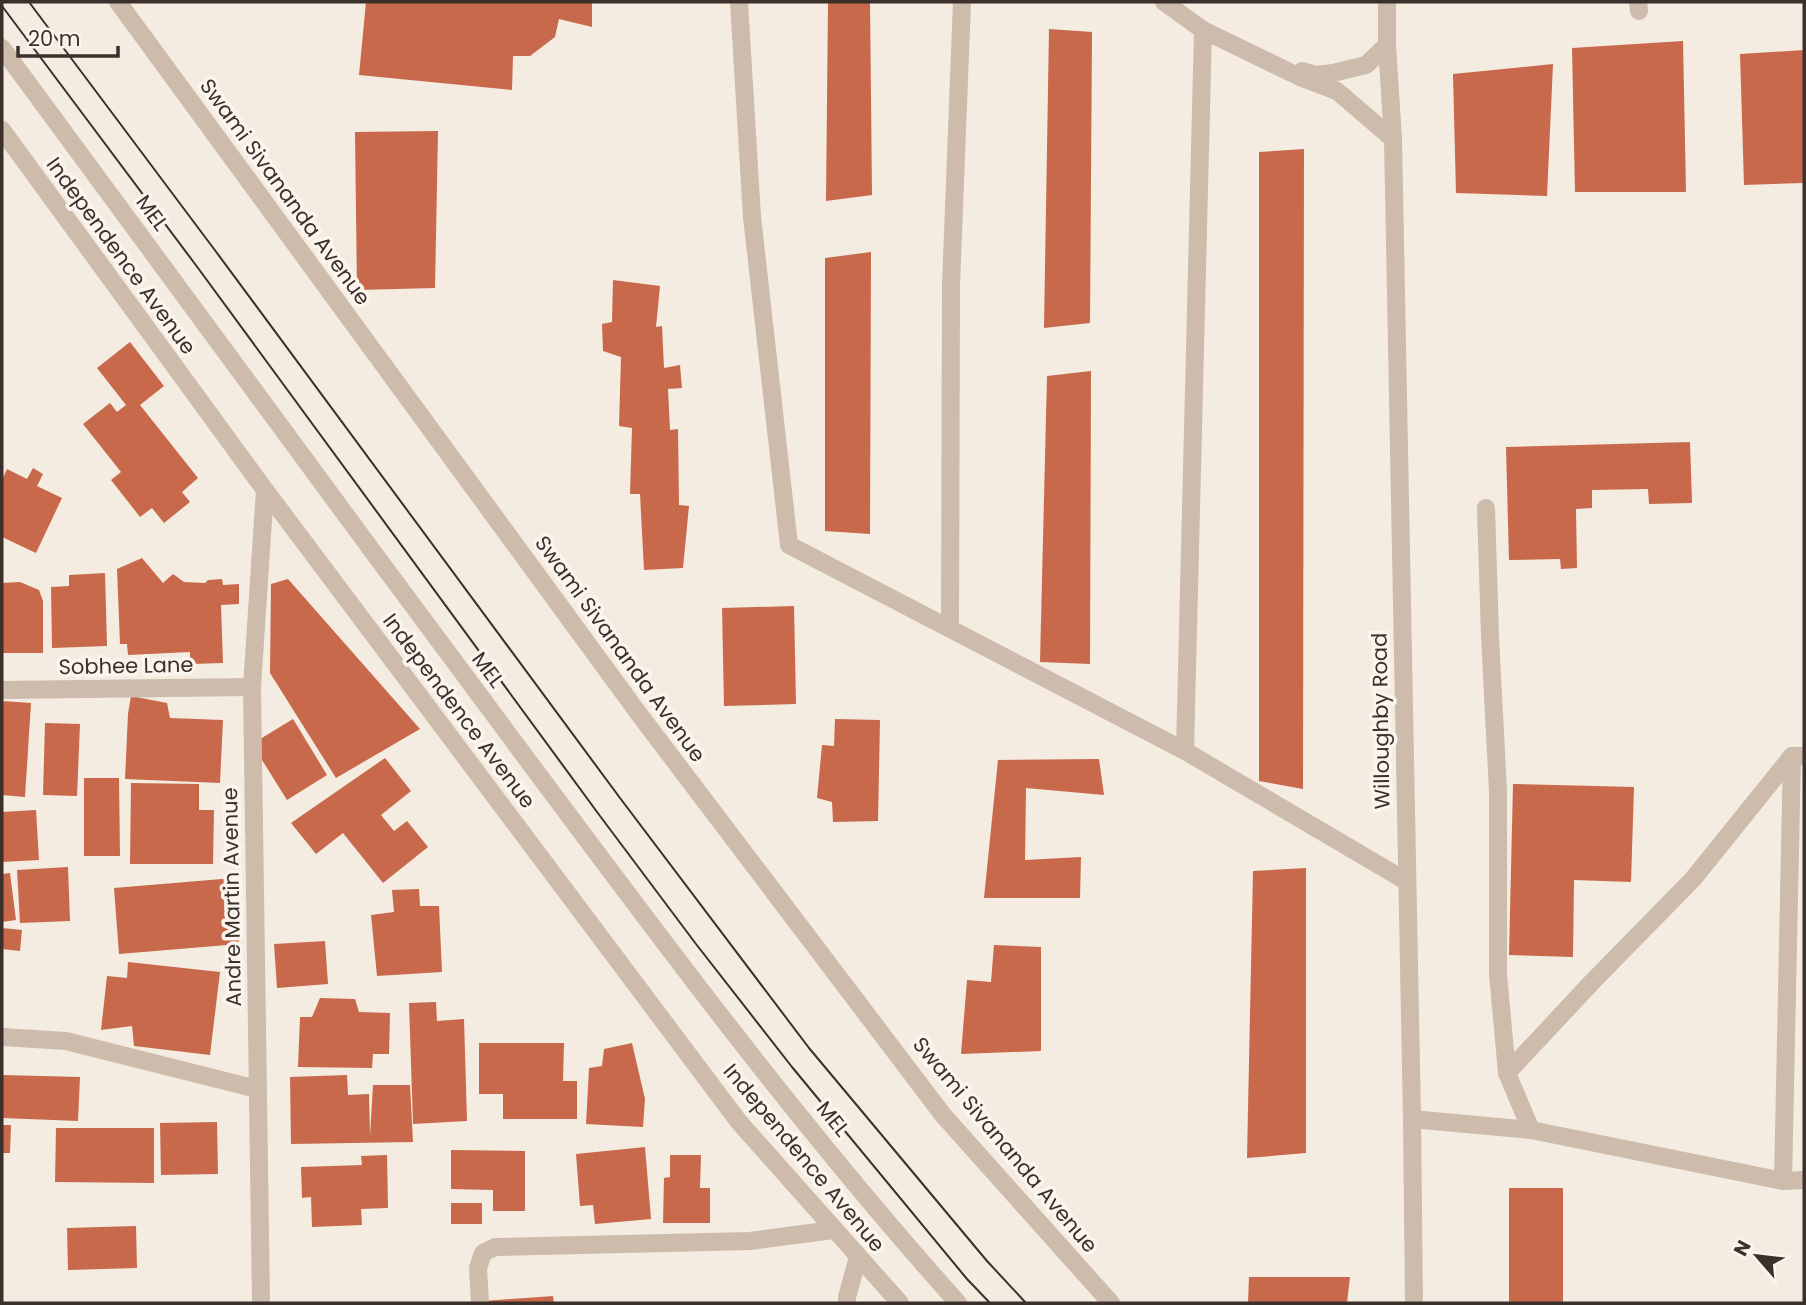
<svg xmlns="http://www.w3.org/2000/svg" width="1806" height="1305" font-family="Poppins,sans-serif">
<rect width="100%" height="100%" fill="#f4ebe1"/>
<g fill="#c8694b">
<path d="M366,2h226v25l-33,-8 -4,18 -25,19h-17l-1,34 -153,-15z"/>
<path d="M828,2h42l2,193 -46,6z"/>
<path d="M1049,29l43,3 -2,291 -46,5z"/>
<path d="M1683,41l3,151h-111l-3,-144z"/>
<path d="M1804,50v133l-60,2 -4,-131z"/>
<path d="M1553,64l-6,132 -91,-3 -3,-119z"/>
<path d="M438,131l-3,157 -78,2 -2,-158z"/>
<path d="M1304,149l-1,640 -44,-8v-629z"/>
<path d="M871,252l-1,282 -45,-3v-273z"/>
<path d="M613,280l47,6 -4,41 6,-1 2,42 16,-3 2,23 -14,1 2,41 8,-1 1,76 10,1 -6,62 -39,2 -4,-76h-10l2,-66 -13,-2 2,-69 -18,-6 -1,-27 10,-2z"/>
<path d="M130,342l34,44 -24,19 58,73 -16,14 8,10 -26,21 -12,-15 -12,9 -29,-37 10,-8 -38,-48 27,-21 7,9 9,-7 -29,-37z"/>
<path d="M1091,371l-1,293 -50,-2 7,-286z"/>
<path d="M1690,442l2,61 -43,1 -1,-15 -56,1v18l-16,1 1,59 -16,1 -1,-10 -51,1 -3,-113z"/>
<path d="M33,468l10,6 -6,12 25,12 -26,55 -34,-16v-57l5,-11 20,10z"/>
<path d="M142,558l21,25 10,-9 11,8 21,1 3,-3 14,-1 1,6 16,-1v20l-18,1 2,58 -33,1v-12l-62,3 -1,-11h-7l-3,-75z"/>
<path d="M105,573l2,73 -55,2 -1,-61 18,-1v-11z"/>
<path d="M288,579l132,150 -84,49 -66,-105 1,-89z"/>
<path d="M20,582l19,8 4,11v52h-41v-70z"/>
<path d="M794,606l2,98 -72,2 -2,-98z"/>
<path d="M131,696l36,7 3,15 53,2 -3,63 -95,-4 3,-65z"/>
<path d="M2,701l29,2 -6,94 -23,-2z"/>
<path d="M293,719l34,56 -40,25 -35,-56z"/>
<path d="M835,719l45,1 -2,101 -45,1 -1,-20 -15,-4 5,-53 12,1z"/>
<path d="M45,723l35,1 -3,72 -34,-1z"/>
<path d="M385,758l26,33 -30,24 13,16 13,-10 21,26 -45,36 -40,-50 -27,21 -25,-31z"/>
<path d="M1099,759l5,36 -78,-7 -1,72 56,-3 -1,41h-96l14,-138z"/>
<path d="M84,778h35l1,78h-36z"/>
<path d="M131,783l68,1v26h15l-1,54h-83z"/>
<path d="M1513,784l121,3 -3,95 -57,-2 -1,77 -64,-2z"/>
<path d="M36,810l3,50 -37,2v-50z"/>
<path d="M68,867l2,54 -50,2 -3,-53z"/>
<path d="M1306,868v285l-59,5 6,-287z"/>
<path d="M10,873l6,47 -14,2v-48z"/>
<path d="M234,878l5,66 -120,10 -5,-66z"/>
<path d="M419,889l1,17h19l3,66 -65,4 -6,-61 23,-3 -2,-22z"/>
<path d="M2,928l20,2 -2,21 -18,-2z"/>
<path d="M325,941l3,43 -51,4 -3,-44z"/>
<path d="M994,945l47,2v104l-80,3 6,-74 24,2z"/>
<path d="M128,962l92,10 -10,83 -76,-9 -2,-20 -31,4 6,-54 20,2z"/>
<path d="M320,998l35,1 4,13 31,1 -1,41h-16l-1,14 -74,-1 2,-50h12z"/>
<path d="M436,1002l1,19 27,-2 3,102 -54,3 -4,-121z"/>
<path d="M479,1043h85l-1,38h14v38h-74v-25h-24z"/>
<path d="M632,1043l13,56 -2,28 -57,-3 3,-56 13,-2 2,-17z"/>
<path d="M2,1075l78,2 -2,44 -76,-3z"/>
<path d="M347,1075l1,20 21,-1 1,42 3,-51h37l3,57 -122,2 -1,-67z"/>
<path d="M217,1122l1,52 -57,1 -1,-52z"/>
<path d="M2,1125h9l-1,28h-8z"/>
<path d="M56,1128h98v55l-99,-1z"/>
<path d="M645,1147l6,72 -56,5 -2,-19 -13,1 -4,-52z"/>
<path d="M451,1150l74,1v60h-32v-21l-42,-1z"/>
<path d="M387,1155l1,53 -27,1 1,16 -50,2 -1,-30 -9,1 -1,-31 61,-2 -1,-9z"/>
<path d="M670,1155h31l-1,33h10v35h-47l1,-45 6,-1z"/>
<rect x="1509" y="1188" width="54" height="115"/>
<rect x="451" y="1203" width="31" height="21"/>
<path d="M136,1226l1,42 -69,2 -1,-42z"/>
<path d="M1249,1277h101l-3,26h-99z"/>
<path d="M553,1296l1,7h-70v-2z"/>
</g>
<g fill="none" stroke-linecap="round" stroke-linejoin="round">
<g stroke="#cdbbac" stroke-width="18">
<path d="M118,2l521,712 304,401 168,188"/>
<path d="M739,2l13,215 37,328 396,206 221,130"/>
<path d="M1164,2l39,28 97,47 37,14 56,48"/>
<path d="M1387,2v43l6,94 19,980 2,184"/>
<path d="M1638,2l1,9"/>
<path d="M2,48c167,228 335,456 504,683 145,195 290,391 452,572"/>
<path d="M1302,71l14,4 17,-2 33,-8 21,-20"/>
<path d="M2,130l263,360 474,632 161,181"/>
<path d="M1486,508l4,128 8,156v182l9,99"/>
<path d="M950,628l1,-343 11,-283"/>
<path d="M2,690l250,-3"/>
<path d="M1185,751l18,-721"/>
<path d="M2,1037l64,4 191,48"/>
<path d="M1412,1119l119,11 252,51 21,-1"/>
<path d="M1531,1130l-24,-57 86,-92 100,-102 99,-123h12"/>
<path d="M1783,1181l9,-425"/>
<path d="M261,1303l-9,-616 13,-197"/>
<path d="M480,1303l-2,-35 5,-15 12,-6 255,-6 83,-11"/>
<path d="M847,1303v-6l11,-40"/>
</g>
<g stroke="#3b302b" stroke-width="2">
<path d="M29,2l188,251 403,545 189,250 178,213 39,42"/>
<path d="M2,6l196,262 402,548 96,128 96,123 175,212 23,24"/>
</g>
</g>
<g text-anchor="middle" stroke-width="7" stroke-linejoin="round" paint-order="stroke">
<g font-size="21" fill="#3b302b" stroke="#fbf5ee">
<text transform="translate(285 192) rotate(54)" y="7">Swami Sivananda Avenue</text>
<text transform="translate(152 213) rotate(54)" y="7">MEL</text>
<text transform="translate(121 256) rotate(54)" y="7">Independence Avenue</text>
<text transform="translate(620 649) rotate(54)" y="7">Swami Sivananda Avenue</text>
<text transform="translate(126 666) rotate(-1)" y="7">Sobhee Lane</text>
<text transform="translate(488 670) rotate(53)" y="7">MEL</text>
<text transform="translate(459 711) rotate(53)" y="7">Independence Avenue</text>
<text transform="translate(1381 721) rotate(-91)" y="7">Willoughby Road</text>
<text transform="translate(232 897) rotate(-91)" y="7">Andre Martin Avenue</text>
<text transform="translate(833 1119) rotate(51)" y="7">MEL</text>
<text transform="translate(1005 1145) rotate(50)" y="7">Swami Sivananda Avenue</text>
<text transform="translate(804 1158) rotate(50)" y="7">Independence Avenue</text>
</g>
</g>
<rect width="1806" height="1305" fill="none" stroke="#3b302b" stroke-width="7"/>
<g transform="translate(1757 1256) rotate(298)" stroke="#fbf5ee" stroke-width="5" paint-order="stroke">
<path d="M0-5L12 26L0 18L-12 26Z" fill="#3b302b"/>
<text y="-10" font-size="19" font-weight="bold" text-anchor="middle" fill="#3b302b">N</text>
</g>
<path d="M18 46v10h100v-10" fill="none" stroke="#3b302b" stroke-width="3.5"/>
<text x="28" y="46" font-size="21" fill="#3b302b" stroke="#fbf5ee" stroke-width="5" paint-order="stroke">20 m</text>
</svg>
